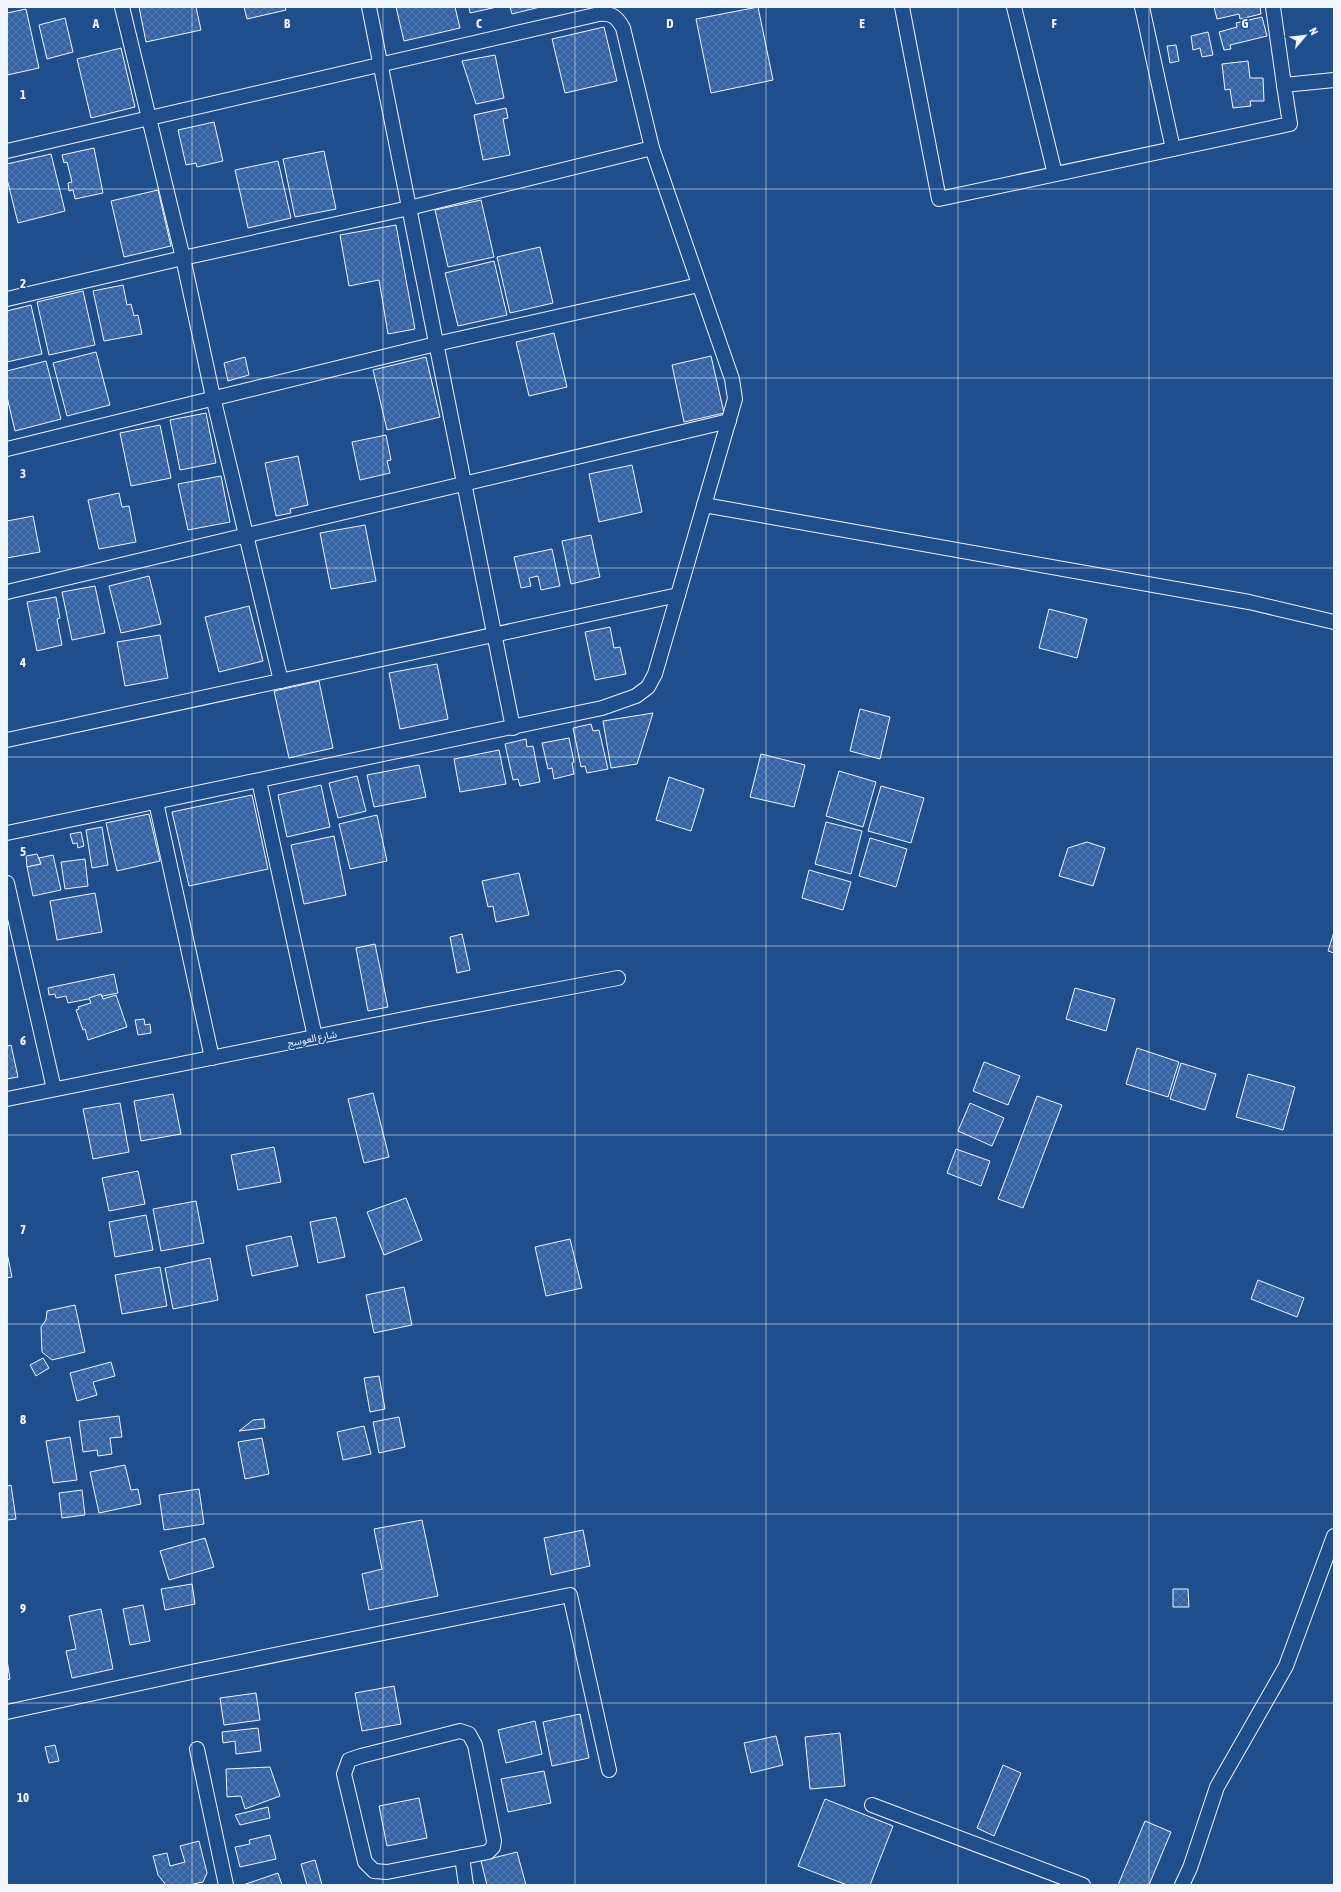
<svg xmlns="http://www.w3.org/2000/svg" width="1341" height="1892" font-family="'Asap Condensed','Noto Sans Arabic',sans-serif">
<defs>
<pattern id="building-cross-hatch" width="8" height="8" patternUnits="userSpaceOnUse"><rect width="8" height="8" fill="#3563a3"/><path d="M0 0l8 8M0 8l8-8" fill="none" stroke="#537ab1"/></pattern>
</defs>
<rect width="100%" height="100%" fill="#1f4e8c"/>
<g fill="url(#building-cross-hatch)" stroke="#f2f6ff">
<path d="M139,7h57l5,23 -55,12z"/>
<path d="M244,7h41l1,3 -39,9z"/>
<path d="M396,7h59l5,21 -56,13z"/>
<path d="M469,7h28l-27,6z"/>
<path d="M510,7h30l-28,7z"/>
<path d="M758,7l15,73 -62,13 -15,-74z"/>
<path d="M1214,7h46l1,7 -21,5 -1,-5 -22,5z"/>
<path d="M26,9l13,59 -32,7v-62z"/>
<path d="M1262,17l5,19 -37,9 1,4 -7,1 -5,-18 18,-5 -1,-4z"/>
<path d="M65,18l8,34 -26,7 -8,-34z"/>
<path d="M604,27l13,54 -52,12 -13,-54z"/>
<path d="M1208,32l5,23 -11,2 -2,-9 -7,2 -2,-14z"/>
<path d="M1176,45l3,16 -9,2 -3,-17z"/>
<path d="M121,48l14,59 -44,11 -14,-59z"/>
<path d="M495,55l9,43 -28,6 -14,-43z"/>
<path d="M1248,61l2,17h13l1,23h-14l1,5 -18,2 -3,-19 -5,1 -3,-26z"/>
<path d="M506,108l2,10 -5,1 7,36 -27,5 -9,-45z"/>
<path d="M214,122l9,39 -26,6 -1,-4 -10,2 -8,-35z"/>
<path d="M94,148l9,45 -28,6 -2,-9 -4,1 -1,-8 4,-1 -5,-20 -3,1 -2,-8z"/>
<path d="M324,151l12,58 -41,8 -12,-58z"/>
<path d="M51,154l14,57 -47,12 -11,-44v-15z"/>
<path d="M278,161l13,57 -43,10 -13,-58z"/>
<path d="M158,190l13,56 -47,11 -13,-56z"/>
<path d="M481,200l13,57 -46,10 -13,-57z"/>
<path d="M396,225l19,104 -27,5 -9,-54 -30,6 -9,-51z"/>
<path d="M540,247l13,56 -43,10 -13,-56z"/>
<path d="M494,261l13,54 -49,11 -13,-53z"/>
<path d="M123,285l4,20 4,-1 3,12 4,-1 4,19 -38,7 -11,-50z"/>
<path d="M83,291l12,54 -46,10 -12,-53z"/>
<path d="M31,305l11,49 -35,8v-51z"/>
<path d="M554,333l13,54 -38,9 -13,-54z"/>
<path d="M96,352l14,53 -43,11 -14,-53z"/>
<path d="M711,356l13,57 -40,9 -12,-57z"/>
<path d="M245,357l4,18 -21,6 -4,-18z"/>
<path d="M426,357l14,60 -53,13 -14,-60z"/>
<path d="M46,361l15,58 -46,12 -8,-34v-26z"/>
<path d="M206,413l10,50 -36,7 -10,-50z"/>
<path d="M160,425l11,53 -40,8 -11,-53z"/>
<path d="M386,435l5,25 -4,1 3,12 -30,7 -8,-38z"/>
<path d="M298,456l10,49 -18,4 1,4 -15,3 -11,-53z"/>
<path d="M632,465l10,47 -43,10 -10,-48z"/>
<path d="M221,476l9,46 -42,8 -10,-46z"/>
<path d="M119,493l3,14 7,-1 7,36 -37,7 -11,-49z"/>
<path d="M33,516l7,36 -33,6v-37z"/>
<path d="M365,525l11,56 -45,8 -11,-56z"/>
<path d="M591,535l9,42 -29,7 -9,-43z"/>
<path d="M552,549l8,37 -19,4 -3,-14 -9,2 2,8 -10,2 -7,-31z"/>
<path d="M149,576l12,48 -40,9 -12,-47z"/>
<path d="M95,586l10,47 -33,7 -10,-48z"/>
<path d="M56,597l4,21 -3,1 5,26 -25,6 -10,-49z"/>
<path d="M249,606l14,55 -44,11 -14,-55z"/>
<path d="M1049,609l38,10 -10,39 -38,-10z"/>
<path d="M610,627l4,21 6,-1 6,27 -31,6 -10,-48z"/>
<path d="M160,635l8,43 -43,8 -8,-44z"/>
<path d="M437,664l11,55 -48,10 -11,-56z"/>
<path d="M319,681l14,67 -44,10 -15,-67z"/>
<path d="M860,709l30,8 -10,42 -30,-8z"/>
<path d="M653,713l-16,51 -26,4 -8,-47z"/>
<path d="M591,724l2,7 6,-1 9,39 -21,4 -2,-7 -4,1 -8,-39z"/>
<path d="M569,738l5,24 -2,1 2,11 -20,5 -2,-11 -4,1 -6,-26z"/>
<path d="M526,739l1,8 6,-1 7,36 -20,4 -2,-7 -5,1 -8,-36z"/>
<path d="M499,750l7,34 -46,8 -6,-33z"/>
<path d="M761,754l44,11 -11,42 -44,-10z"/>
<path d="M419,765l7,32 -52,10 -7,-32z"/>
<path d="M839,771l37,11 -13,45 -37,-11z"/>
<path d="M357,776l9,35 -28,7 -9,-35z"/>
<path d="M669,777l35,12 -13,42 -35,-11z"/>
<path d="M321,785l9,42 -43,10 -9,-42z"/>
<path d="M881,786l43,12 -13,45 -43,-12z"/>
<path d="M252,795l16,74 -79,17 -17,-74z"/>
<path d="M149,814l11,47 -43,10 -11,-48z"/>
<path d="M377,815l10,46 -37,8 -11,-45z"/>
<path d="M826,822l36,9 -11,43 -36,-10z"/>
<path d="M102,827l6,38 -16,3 -6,-38z"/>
<path d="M81,832l3,14 -6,2 -1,-5 -4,1 -3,-10z"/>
<path d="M334,836l12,59 -42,9 -13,-59z"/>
<path d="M870,838l37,11 -11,38 -37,-11z"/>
<path d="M1087,842l18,6 -12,38 -34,-10 9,-28z"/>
<path d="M37,854l4,10 -14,3 -1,-11z"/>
<path d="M53,855l8,35 -28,6 -6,-29 14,-3 -2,-6z"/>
<path d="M85,859l3,27 -23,3 -4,-27z"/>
<path d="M809,870l42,12 -8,28 -41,-12z"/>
<path d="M519,873l10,42 -33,7 -3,-16 -5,1 -6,-26z"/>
<path d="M95,893l7,39 -45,8 -7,-39z"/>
<path d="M1334,932v21l-6,-2z"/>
<path d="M462,934l8,36 -13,3 -7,-36z"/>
<path d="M375,944l13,63 -20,4 -12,-63z"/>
<path d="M114,974l4,19 -50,10 -2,-7 -10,2 -1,-4 -6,1 -1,-7z"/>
<path d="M1075,988l40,11 -9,32 -40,-12z"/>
<path d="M101,994l2,5 13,-4 11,32 -39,13 -3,-11 -2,1 -7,-20 3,-1 -1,-2 13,-4 -2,-5z"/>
<path d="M144,1019l1,6 5,-1 1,9 -13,2 -3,-15z"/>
<path d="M11,1045l7,32 -11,2v-33z"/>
<path d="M1137,1048l42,14 -11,35 -42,-13z"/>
<path d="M984,1062l36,14 -12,29 -35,-14z"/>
<path d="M1181,1063l35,11 -11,36 -35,-11z"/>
<path d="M1248,1074l47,13 -12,43 -47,-13z"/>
<path d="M373,1093l16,64 -25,6 -16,-64z"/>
<path d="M173,1094l8,40 -40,7 -7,-40z"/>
<path d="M1037,1096l25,9 -39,103 -25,-9z"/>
<path d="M120,1103l9,49 -36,7 -10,-50z"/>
<path d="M970,1103l34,15 -12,28 -34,-15z"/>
<path d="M274,1147l7,35 -43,8 -7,-35z"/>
<path d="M956,1149l34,12 -9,25 -34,-13z"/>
<path d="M138,1171l7,33 -36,7 -7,-33z"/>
<path d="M406,1198l16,42 -38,15 -17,-43z"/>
<path d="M196,1201l8,42 -43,8 -8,-42z"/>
<path d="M146,1215l7,35 -38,7 -6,-35z"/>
<path d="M336,1217l9,40 -27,6 -8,-41z"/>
<path d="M291,1236l7,30 -46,10 -6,-30z"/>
<path d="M570,1239l12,49 -36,8 -11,-49z"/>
<path d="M7,1253l5,24 -5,1z"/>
<path d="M210,1258l8,42 -45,9 -8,-41z"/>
<path d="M160,1267l7,39 -45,8 -7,-39z"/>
<path d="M1258,1280l46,18 -7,19 -46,-18z"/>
<path d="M404,1287l8,38 -38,8 -8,-38z"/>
<path d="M75,1305l10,47 -33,8 -10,-8 -1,-25 5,-7 1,-9z"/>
<path d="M43,1358l6,10 -13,8 -6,-11z"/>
<path d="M111,1362l4,14 -22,6 4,13 -20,6 -7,-28z"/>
<path d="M379,1376l6,33 -15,3 -6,-34z"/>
<path d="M119,1416l3,21 -12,1 2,16 -14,2 -1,-6 -14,2 -4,-31z"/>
<path d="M399,1417l6,30 -26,6 -6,-31z"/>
<path d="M264,1419l1,9 -26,3 14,-11z"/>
<path d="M364,1426l7,28 -28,6 -6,-28z"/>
<path d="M70,1437l7,43 -24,3 -7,-42z"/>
<path d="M262,1438l7,36 -24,5 -7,-37z"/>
<path d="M125,1465l6,25 7,-1 3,15 -42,9 -9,-41z"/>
<path d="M11,1485l5,34 -9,1v-34z"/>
<path d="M199,1489l5,35 -40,6 -5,-35z"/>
<path d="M82,1490l3,25 -23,3 -3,-25z"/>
<path d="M422,1520l16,76 -69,14 -7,-36 20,-5 -8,-40z"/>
<path d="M583,1530l7,36 -39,9 -7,-37z"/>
<path d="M205,1538l9,29 -45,13 -9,-29z"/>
<path d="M192,1584l3,20 -30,6 -4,-21z"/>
<path d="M1173,1589h15l1,18h-16z"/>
<path d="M143,1605l7,36 -20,4 -7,-36z"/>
<path d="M101,1609l12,60 -41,9 -6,-27 10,-2 -7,-33z"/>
<path d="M7,1660l3,19 -3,1z"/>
<path d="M394,1686l7,38 -39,7 -7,-38z"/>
<path d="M256,1693l4,27 -36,5 -4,-27z"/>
<path d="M580,1714l9,44 -37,8 -9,-44z"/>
<path d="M535,1721l7,33 -36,9 -8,-33z"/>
<path d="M258,1728l3,23 -25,3 -1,-13 -12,2 -1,-11z"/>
<path d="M840,1733l5,53 -35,3 -5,-52z"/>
<path d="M776,1736l7,29 -32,8 -7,-30z"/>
<path d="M55,1745l4,16 -10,2 -4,-16z"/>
<path d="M1003,1765l18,8 -27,63 -17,-8z"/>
<path d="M270,1767l10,29 -35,13 -4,-13 -14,1 -1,-28z"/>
<path d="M544,1771l7,32 -43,9 -7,-33z"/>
<path d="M419,1798l8,40 -40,8 -8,-40z"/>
<path d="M825,1799l68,27 -23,59h-23l-49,-19z"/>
<path d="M268,1807l2,11 -30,7 -5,-10z"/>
<path d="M1145,1821l26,11 -22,53h-31z"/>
<path d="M270,1835l6,24 -36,8 -5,-20 15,-3 -1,-4z"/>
<path d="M199,1841l8,32 -4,9 -14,3h-23l-8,-10 -5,-19 14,-3 3,13 15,-4 -5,-16z"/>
<path d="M517,1852l9,33h-39l-6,-24z"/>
<path d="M315,1860l7,25h-15l-6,-21z"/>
<path d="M278,1873l4,12h-39z"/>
</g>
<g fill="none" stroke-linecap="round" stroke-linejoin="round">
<g stroke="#f2f6ff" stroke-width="16">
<g id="street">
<path d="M122,7l61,251 30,139 68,284"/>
<path d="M369,7l144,721"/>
<path d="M902,7l37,192 351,-75 -6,-39 50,-5"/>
<path d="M1014,7l41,167"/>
<path d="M1142,7l31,142"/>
<path d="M1273,7l11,78"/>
<path d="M7,151l592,-137c13,-1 18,3 24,14l29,120 80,231 3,20 -80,275 -7,13 -12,9 -34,12 -595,125"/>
<path d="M7,299l176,-41 226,-50 243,-60"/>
<path d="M7,449l429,-105 263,-59"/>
<path d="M704,505l545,97 85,20"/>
<path d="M7,592l722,-171"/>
<path d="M7,740l671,-145"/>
<path d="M259,781l56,256"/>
<path d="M156,802l56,256"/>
<path d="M7,883l47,206"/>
<path d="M7,1099l422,-85 189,-36"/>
<path d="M7,1712l189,-41 374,-76 39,175"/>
<path d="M460,1731l9,3 6,11 19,96 -1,6 -5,5 -101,20 -13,-1 -9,-9 -21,-88 5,-14 12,-4z"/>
<path d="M197,1749l29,136"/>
<path d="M872,1805l211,80"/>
<path d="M462,1857l4,28"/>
<path d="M1182,1885l8,-17 27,-81 69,-121 48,-130"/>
</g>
</g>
<use href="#street" stroke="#1f4e8c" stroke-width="14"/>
</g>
<path fill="none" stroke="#f2f6ff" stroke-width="1" stroke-opacity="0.55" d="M192,7v1878M383,7v1878M575,7v1878M766,7v1878M958,7v1878M1149,7v1878M7,189h1327M7,378h1327M7,568h1327M7,757h1327M7,946h1327M7,1135h1327M7,1324h1327M7,1514h1327M7,1703h1327"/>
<g text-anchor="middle" stroke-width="3" stroke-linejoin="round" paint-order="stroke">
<g font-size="10" fill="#f2f6ff" stroke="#1f4e8c">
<text transform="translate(312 1038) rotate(-11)" y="4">شارع العوسج</text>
</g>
</g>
<g font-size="13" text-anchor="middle" font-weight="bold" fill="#f2f6ff" stroke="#1f4e8c" stroke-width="3" stroke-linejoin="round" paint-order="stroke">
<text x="96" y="28">A</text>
<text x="287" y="28">B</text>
<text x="479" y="28">C</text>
<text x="670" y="28">D</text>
<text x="862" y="28">E</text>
<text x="1054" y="28">F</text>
<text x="1245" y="28">G</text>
<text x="23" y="99">1</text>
<text x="23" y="288">2</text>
<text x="23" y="478">3</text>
<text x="23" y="667">4</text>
<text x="23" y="856">5</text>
<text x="23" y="1045">6</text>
<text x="23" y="1234">7</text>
<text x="23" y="1424">8</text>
<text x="23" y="1613">9</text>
<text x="23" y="1802">10</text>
</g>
<rect width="1341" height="1892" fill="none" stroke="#f2f6ff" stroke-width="16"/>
<g transform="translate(1305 36) rotate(62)" stroke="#1f4e8c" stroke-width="3" paint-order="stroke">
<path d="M0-3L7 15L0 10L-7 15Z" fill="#f2f6ff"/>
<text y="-6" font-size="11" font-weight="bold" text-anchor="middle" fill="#f2f6ff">N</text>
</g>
</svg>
